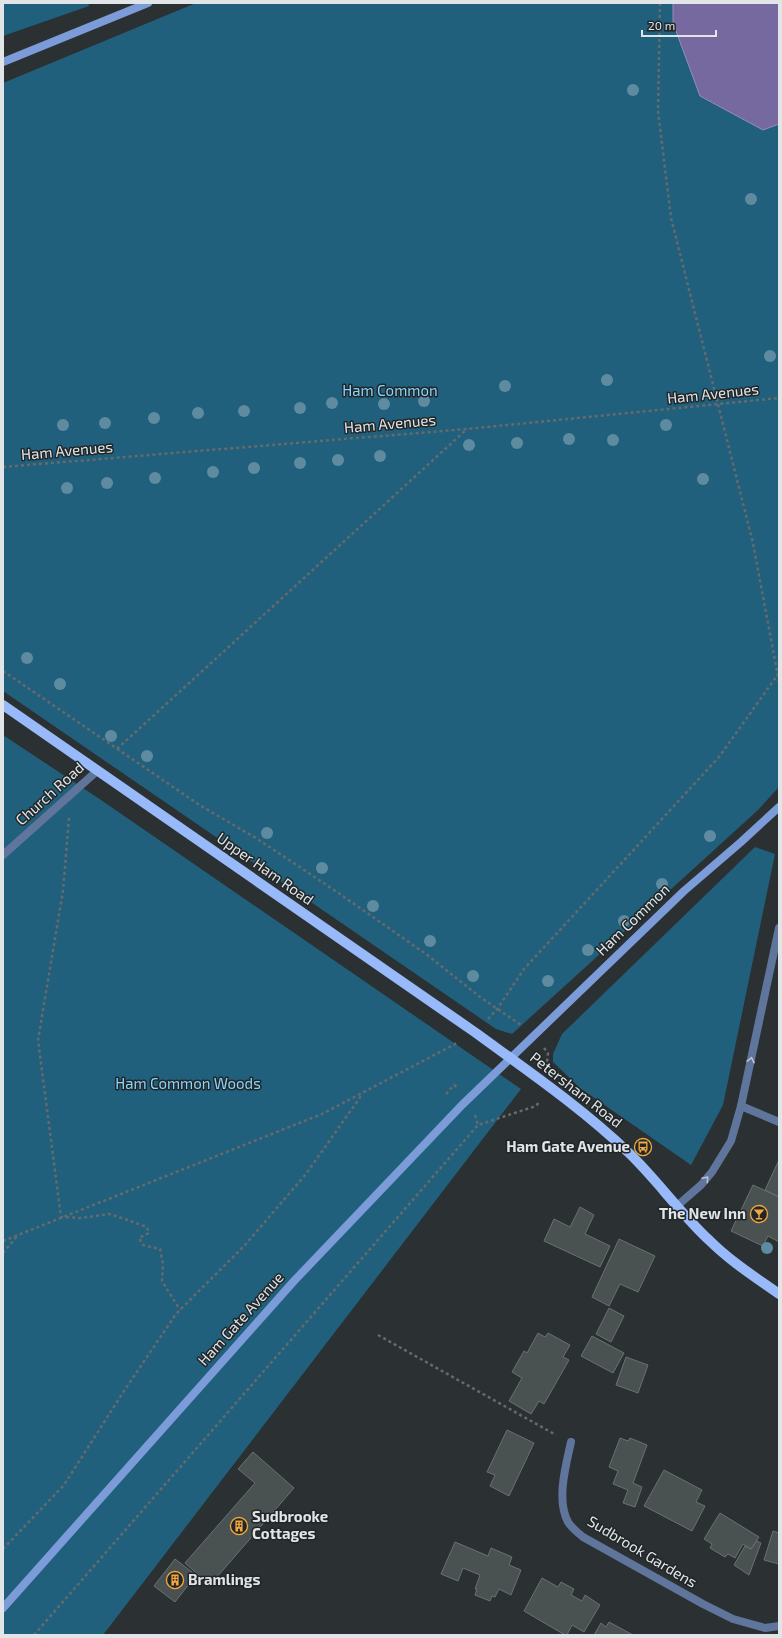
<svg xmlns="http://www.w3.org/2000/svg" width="782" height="1638" font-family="'Exo 2',sans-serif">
<rect width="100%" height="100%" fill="#2b3033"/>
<g fill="#21607c">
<path d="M3,3h85l1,3 -86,30z"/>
<path d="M196,3h583v784l-21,23 -246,224 -16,-5 -493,-338v-608z"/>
<path d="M3,735l98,65 420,289 -418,546h-100z"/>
<path d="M755,847l20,7 -52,251 -32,60 -111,-77 -27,-26v-8l9,-20z"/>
</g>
<path fill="#7669a0" stroke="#968eb5" d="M673,3h106v121l-16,6 -63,-34 -27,-73z"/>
<g fill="#4a5151" stroke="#6a7172">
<path d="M779,1160v37l-14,-7z"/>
<path d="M753,1185l26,12v45l-11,-6 -5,10 -32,-15z"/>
<path d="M580,1207l14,8 -9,19 25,12 -10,21 -56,-26 10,-22 16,8z"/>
<path d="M619,1239l36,17 -17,36 -18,-8 -11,22 -17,-9z"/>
<path d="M609,1308l15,8 -13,26 -15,-8z"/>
<path d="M538,1333l7,4 3,-4 22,12 -7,12 6,3 -25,44 -5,-3 -8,13 -22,-13 13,-23 -10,-6 12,-21 3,2z"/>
<path d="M592,1336l32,17 -11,20 -32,-17z"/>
<path d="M626,1357l22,8 -10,28 -22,-8z"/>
<path d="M507,1430l27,13 -25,53 -19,-10 5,-11 -8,-3z"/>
<path d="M620,1438l8,3 2,-3 17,7 -14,38 9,4 -7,20 -12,-4 5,-13 -15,-6 5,-13 -9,-4z"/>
<path d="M253,1452l41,36 -84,97 -25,-22 70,-80 -17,-14z"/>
<path d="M664,1470l38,20 -6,12 9,4 -13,25 -48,-25z"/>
<path d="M720,1513l39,24 -8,12 -8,-5 -8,14 -7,-4 -3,3 -15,-9 2,-4 -8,-5z"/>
<path d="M773,1531l6,2v31l-15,-4z"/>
<path d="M757,1541l4,2 -12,32 -15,-10 11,-19 6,3z"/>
<path d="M455,1542l33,14 3,-8 21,9 -3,8 12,5 -10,25 -12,-6 -4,8 -3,-1 -2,5 -15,-6 2,-6h-2l5,-14 -17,-7 -5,13 -17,-7z"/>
<path d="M175,1559l21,16 -21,27 -21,-16z"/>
<path d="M542,1578l16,9 3,-5 13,7 -3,6 11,6 3,-6 15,10 -16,27 -12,-7 -5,10h-2l-41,-24z"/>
<path d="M609,1622l24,13h-39l7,-12 5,4z"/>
</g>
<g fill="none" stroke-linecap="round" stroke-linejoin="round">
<g stroke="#656a6d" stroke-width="2.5" stroke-dasharray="3 3" stroke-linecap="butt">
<path d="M660,3l-2,108 13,107 82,325 26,139"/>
<path d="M3,467l464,-38 312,-31"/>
<path d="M3,671l198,135 55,32 81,54 89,62 54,43 41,28"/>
<path d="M117,749l350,-320"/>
<path d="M69,818l-6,73 -25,149 23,177 19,1 30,-4 37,13 2,6 -10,5 4,7 17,4 3,15 -1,17 18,29"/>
<path d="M488,1019l10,-11 26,-39 195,-212 60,-84"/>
<path d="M544,1048l4,5 -1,9"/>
<path d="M446,1094l8,-9 3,2"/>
<path d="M475,1115l3,10"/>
<path d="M3,1241l319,-127 137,-72"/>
<path d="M3,1253l15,-18"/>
<path d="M378,1335l178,100"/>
<path d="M3,1549l61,-64 60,-94 52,-77 69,-69 61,-71 55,-78"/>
<path d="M34,1635l444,-510 58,-19 4,-5"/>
</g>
<g stroke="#60759c" stroke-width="8">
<path d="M3,855l94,-84"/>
<path d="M741,1106l38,16"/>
<path d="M677,1206l24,-21 11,-13 19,-31 10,-35 38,-178"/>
<path d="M571,1442c-5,23 -15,58 -3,80 3,5 10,11 15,15l120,67 30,15 32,9 14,-2"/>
</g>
<g stroke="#7b9cd9" stroke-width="8">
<path d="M3,62l145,-59"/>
<path d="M3,1608l291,-327 168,-176 222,-214 57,-49 38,-35"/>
</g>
<path stroke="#98bafa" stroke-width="10" d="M3,705l473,328c52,38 106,75 153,120 28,27 51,60 80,87 21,21 46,37 70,54"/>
</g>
<g fill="#5f8ba1">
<circle cx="633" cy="90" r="6"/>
<circle cx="751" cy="199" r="6"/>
<circle cx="770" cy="356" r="6"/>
<circle cx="607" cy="380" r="6"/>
<circle cx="505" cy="386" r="6"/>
<circle cx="424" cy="401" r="6"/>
<circle cx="332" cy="403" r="6"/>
<circle cx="384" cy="404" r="6"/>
<circle cx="300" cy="408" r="6"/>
<circle cx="244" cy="411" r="6"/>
<circle cx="198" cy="413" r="6"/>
<circle cx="154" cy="418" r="6"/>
<circle cx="105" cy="423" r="6"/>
<circle cx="63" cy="425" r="6"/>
<circle cx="666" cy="425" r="6"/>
<circle cx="569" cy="439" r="6"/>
<circle cx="613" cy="440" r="6"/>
<circle cx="517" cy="443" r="6"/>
<circle cx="469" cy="445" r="6"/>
<circle cx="380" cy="456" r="6"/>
<circle cx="338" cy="460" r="6"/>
<circle cx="300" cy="463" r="6"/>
<circle cx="254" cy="468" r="6"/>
<circle cx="213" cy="472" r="6"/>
<circle cx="155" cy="478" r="6"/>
<circle cx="703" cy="479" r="6"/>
<circle cx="107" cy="483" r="6"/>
<circle cx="67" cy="488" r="6"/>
<circle cx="27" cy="658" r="6"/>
<circle cx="60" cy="684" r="6"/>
<circle cx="111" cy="736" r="6"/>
<circle cx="147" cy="756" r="6"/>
<circle cx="267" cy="833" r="6"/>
<circle cx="710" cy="836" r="6"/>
<circle cx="322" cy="868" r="6"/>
<circle cx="662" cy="884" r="6"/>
<circle cx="373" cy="906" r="6"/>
<circle cx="624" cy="921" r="6"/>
<circle cx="430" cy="941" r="6"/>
<circle cx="588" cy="950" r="6"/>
<circle cx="473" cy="976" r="6"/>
<circle cx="548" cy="981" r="6"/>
<circle cx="767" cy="1248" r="6"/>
</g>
<defs><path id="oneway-chevron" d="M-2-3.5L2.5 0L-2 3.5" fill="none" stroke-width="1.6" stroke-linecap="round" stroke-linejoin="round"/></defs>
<g stroke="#bac3d0">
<use href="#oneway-chevron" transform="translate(751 1060) rotate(-78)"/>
<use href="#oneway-chevron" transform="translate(706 1179) rotate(-49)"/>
</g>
<defs>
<g id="bus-ring" transform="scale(0.9)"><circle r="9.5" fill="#212629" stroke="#efa73e" stroke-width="1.5"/><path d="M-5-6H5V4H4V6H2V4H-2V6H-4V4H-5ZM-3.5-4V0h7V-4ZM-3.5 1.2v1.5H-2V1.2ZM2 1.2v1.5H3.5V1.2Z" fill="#efa73e"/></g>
<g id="bar-ring" transform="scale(0.9)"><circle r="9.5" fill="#212629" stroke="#efa73e" stroke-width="1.5"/><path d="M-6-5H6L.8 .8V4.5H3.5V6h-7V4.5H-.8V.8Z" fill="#efa73e"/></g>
<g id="building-ring" transform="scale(0.9)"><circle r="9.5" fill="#212629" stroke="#efa73e" stroke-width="1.5"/><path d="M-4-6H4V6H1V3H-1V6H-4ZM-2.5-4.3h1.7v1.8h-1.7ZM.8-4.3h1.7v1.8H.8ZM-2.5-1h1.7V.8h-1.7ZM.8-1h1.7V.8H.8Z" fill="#efa73e"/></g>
</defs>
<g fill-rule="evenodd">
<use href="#bus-ring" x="643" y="1147"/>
<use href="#bar-ring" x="759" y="1214"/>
<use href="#building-ring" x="239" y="1526"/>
<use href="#building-ring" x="175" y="1580"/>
</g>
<g text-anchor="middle" stroke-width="3" stroke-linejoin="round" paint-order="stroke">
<g font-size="15" fill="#89d5fb" stroke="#212629">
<text x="390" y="396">Ham Common</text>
<text x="188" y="1089">Ham Common Woods</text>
</g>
<g font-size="15" fill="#e1e5e7" stroke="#212629">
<text transform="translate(713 394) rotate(-6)" y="5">Ham Avenues</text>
<text transform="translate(390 424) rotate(-5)" y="5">Ham Avenues</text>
<text transform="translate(67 451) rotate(-5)" y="5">Ham Avenues</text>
<text transform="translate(50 794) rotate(-42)" y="5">Church Road</text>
<text transform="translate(265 869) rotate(35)" y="5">Upper Ham Road</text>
<text transform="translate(633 920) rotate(-44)" y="5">Ham Common</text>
<text transform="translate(576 1090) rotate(38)" y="5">Petersham Road</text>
<text transform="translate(241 1319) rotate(-48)" y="5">Ham Gate Avenue</text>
<text transform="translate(642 1552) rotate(31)" y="5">Sudbrook Gardens</text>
</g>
<g font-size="15" font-weight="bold" fill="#e1e5e7" stroke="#212629" text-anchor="end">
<text x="630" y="1152">Ham Gate Avenue</text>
<text x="746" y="1219">The New Inn</text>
<text x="252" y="1522" text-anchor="start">Sudbrooke<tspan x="252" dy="17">Cottages</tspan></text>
<text x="188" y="1585" text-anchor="start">Bramlings</text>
</g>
</g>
<rect width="782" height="1638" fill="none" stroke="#e1e5e7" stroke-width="8"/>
<path d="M642 30v6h74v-6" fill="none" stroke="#e1e5e7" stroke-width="2"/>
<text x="648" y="30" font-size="12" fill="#e1e5e7" stroke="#212629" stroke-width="3" paint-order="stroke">20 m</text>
</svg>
